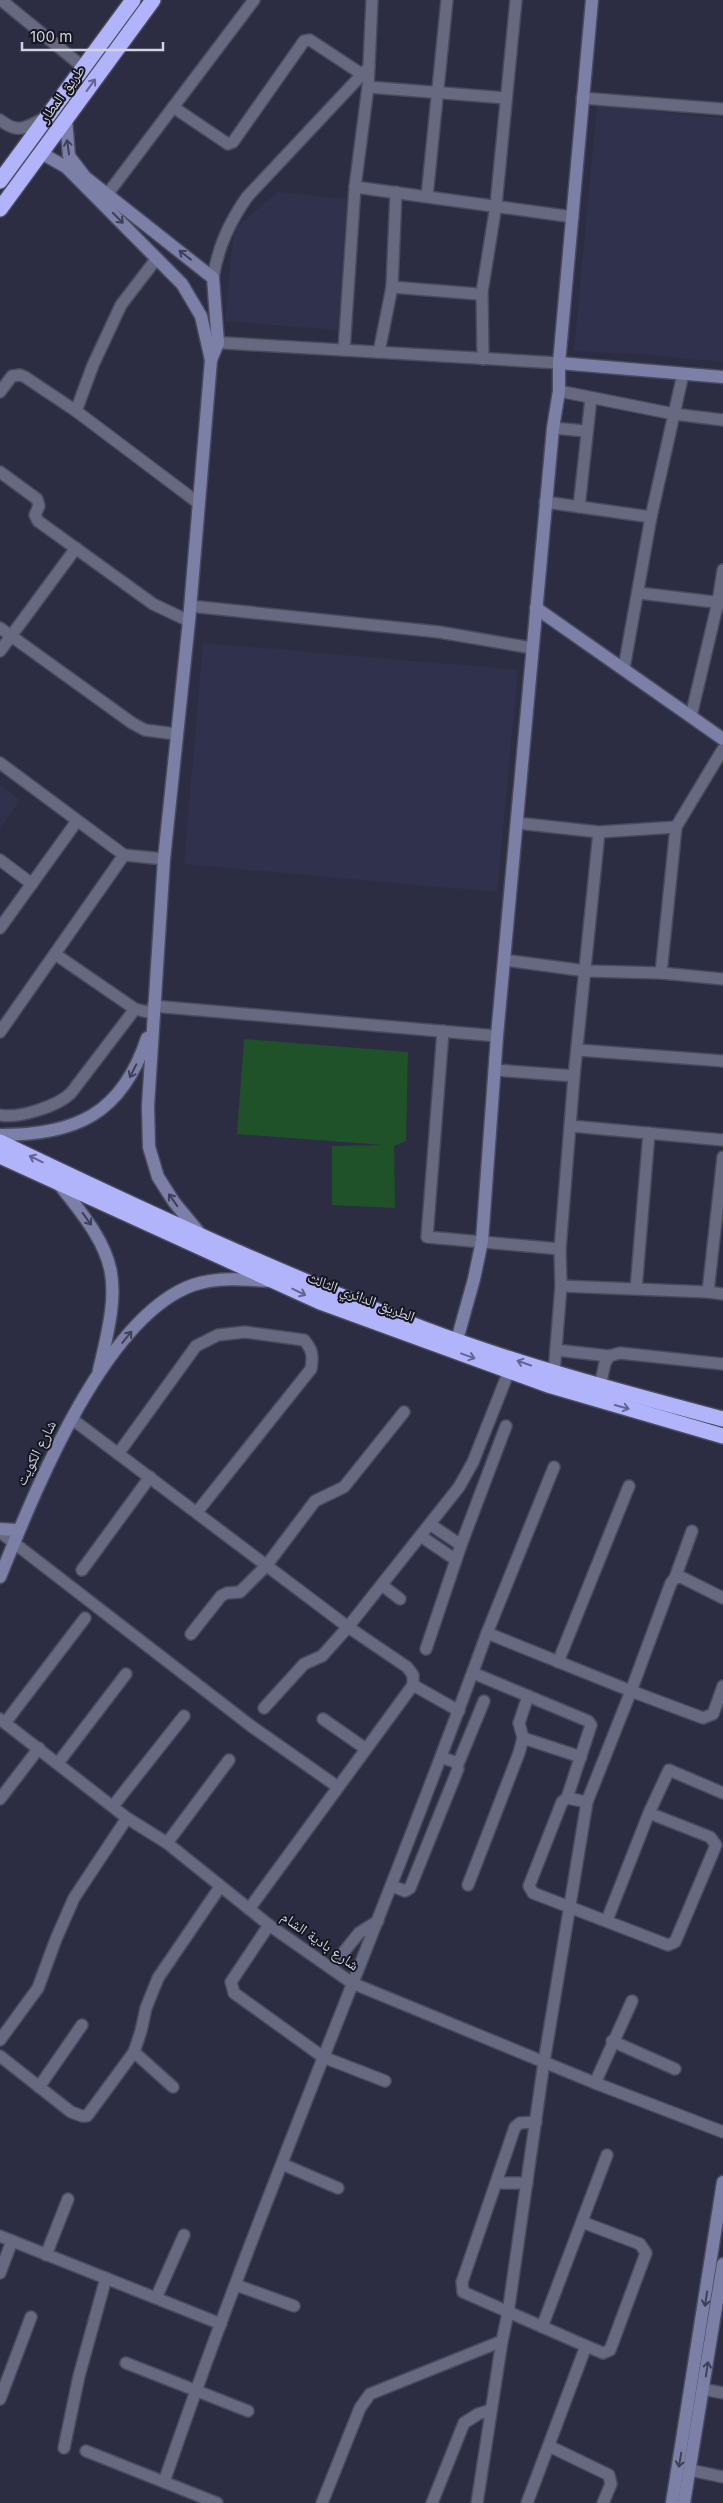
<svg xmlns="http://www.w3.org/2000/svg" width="723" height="2503" font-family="Inter,'Noto Naskh Arabic',sans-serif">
<rect width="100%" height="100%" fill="#2c2d42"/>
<g fill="#30314d">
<path d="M597,105l126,13v244l-81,-8 -68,-3z"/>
<path d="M278,192l69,7 -9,131 -113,-9 9,-92z"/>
<path d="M203,643l315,27 -21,222 -313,-28z"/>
<path d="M0,785l20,15 -20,28z"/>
</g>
<path fill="#1f5229" d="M244,1039l164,13 -2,89 -12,5 1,62 -63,-3v-59l52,-1 -147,-11z"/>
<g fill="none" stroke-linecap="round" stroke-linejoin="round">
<g stroke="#494a5c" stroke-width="14">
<g id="street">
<path d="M1,0l82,67"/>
<path d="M368,87l138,11"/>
<path d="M582,98l141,11"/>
<path d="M173,107l55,37 5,-2 71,-101 6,-1 50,33"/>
<path d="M0,120c20,15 25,7 45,-2"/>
<path d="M355,187l218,30"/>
<path d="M427,196l20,-196"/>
<path d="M103,200l151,-200"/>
<path d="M213,278c5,-31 16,-55 34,-81l122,-130"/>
<path d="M392,287l86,7 4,-2 14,-87 20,-205"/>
<path d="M482,292l1,67"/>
<path d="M208,342l351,21"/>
<path d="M344,350l11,-163 13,-100 4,-87"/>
<path d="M379,352l13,-65 4,-95"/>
<path d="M559,391l115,23 49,6"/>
<path d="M0,392l12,-16 8,-1 5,2 51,34 121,91"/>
<path d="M76,411l17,-46 28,-60 36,-47"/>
<path d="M553,428l33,3"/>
<path d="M0,472l37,27 2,7 -4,9 3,6 115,83 36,17"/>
<path d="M545,502l106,15"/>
<path d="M579,507l12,-109"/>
<path d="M639,593l84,10"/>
<path d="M190,606l249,26 93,16"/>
<path d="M0,628l132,95 13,7 31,4"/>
<path d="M0,651l76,-103"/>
<path d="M624,668l27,-151 32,-143"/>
<path d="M691,716l27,-114 5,-32"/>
<path d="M0,763l124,92 40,4"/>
<path d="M517,823l82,9 -25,244"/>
<path d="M599,832l77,-5"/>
<path d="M0,860l32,24"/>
<path d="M0,928l77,-107"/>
<path d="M55,954l80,55 17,4"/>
<path d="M504,960l82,11 75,2 62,6"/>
<path d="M661,973l15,-146 47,-78"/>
<path d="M153,1006l344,30"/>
<path d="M443,1031l-16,206 133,12 14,-173 -79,-6"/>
<path d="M0,1032l124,-177"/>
<path d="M578,1050l145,11"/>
<path d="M0,1115c18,4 58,-9 71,-22l64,-84"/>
<path d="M571,1126l152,14"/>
<path d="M723,1157l-15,135 15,2"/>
<path d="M561,1286l147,6"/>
<path d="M636,1289l13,-156"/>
<path d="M556,1350l53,6"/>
<path d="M554,1373l7,-87 -1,-37"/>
<path d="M600,1386l5,-23 4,-7 11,-3 103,11"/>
<path d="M72,1419l276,208 -26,29 -18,8 -40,44"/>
<path d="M118,1454l78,-108 22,-11 27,-3 59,8c9,10 9,17 7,29l-114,143"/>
<path d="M431,1525l30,20"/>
<path d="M0,1532l251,194 87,61"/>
<path d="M422,1537l34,23"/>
<path d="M82,1570l68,-93"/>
<path d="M675,1578l17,-47"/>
<path d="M382,1585l18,14"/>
<path d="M723,1598l-42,-21 -6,1 -4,5 -40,108 72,27 10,-4 10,-28"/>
<path d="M487,1633l67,-166"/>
<path d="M191,1634l30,-38 6,-3 13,-1 26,-26 49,-65 29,-14 60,-75"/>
<path d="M426,1649l35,-104 45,-119"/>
<path d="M558,1662l71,-176"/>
<path d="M473,1673l115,48 3,4 -24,73"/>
<path d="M413,1685v-10l-6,-8 -59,-40 111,-140 14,-25 36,-91"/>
<path d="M0,1719l127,99 40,25 102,82 83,58 243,100 128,49"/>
<path d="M323,1719l43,30"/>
<path d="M5,1723l80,-105"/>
<path d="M523,1738l58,19"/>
<path d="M58,1763l68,-89"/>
<path d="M458,1764l26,-63"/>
<path d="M0,1799l39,-51"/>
<path d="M587,1802l-20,-4 -5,4 -33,84 4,7 135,52 7,-3 41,-97 -6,-8 -61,-24 -42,107"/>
<path d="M113,1806l71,-90"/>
<path d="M649,1813l20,-43 54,23"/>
<path d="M167,1843l62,-83"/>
<path d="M468,1885l51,-132 4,-15 -4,-15 9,-27"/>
<path d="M392,1886l13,5 5,-3 48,-119 -2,-7 -14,-4"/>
<path d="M249,1909l164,-224 46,26"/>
<path d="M269,1925l-38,57 3,11 89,64 62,24"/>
<path d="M331,1968l28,-35 19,-12"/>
<path d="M0,2040l38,-52 18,-49 18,-41 53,-80"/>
<path d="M612,2041l63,28"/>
<path d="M134,2052l39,35"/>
<path d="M0,2056l71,56 11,4h5l47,-64 7,-21 5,-23 12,-30 62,-91"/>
<path d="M595,2083l37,-82"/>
<path d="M39,2087l43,-62"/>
<path d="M536,2122l-16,1 -5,4 -53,155 1,10 123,54 17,7 7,-3 36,-97 -6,-9 -58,-22"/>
<path d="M282,2164l56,24"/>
<path d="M496,2183h31"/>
<path d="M0,2236l221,88"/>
<path d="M46,2255l22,-56"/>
<path d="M0,2273l12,-32"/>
<path d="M236,2285l58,21"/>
<path d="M156,2298l28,-63"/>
<path d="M542,2327l65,-172"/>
<path d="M126,2363l122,48"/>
<path d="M703,2389l20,4"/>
<path d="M0,2399l31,-82"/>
<path d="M549,2446l60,29 2,9 -8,19"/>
<path d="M64,2448l15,-72 27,-98"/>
<path d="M86,2451l131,52"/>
<path d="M690,2470l33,7"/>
<path d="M164,2482c98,-287 220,-564 323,-849l144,58 -44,111 -43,260 -36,251 -6,28 -25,162"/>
<path d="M322,2503l38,-95 10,-14 132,-53"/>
<path d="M432,2503l32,-80 14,-9 13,-4"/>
<path d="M527,2503l59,-157"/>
</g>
</g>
<g stroke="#494a5c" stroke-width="15">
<g id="secondary">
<path d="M66,119l3,37 16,21 128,101 5,65 -7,17 -22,261 -25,238 -16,247 1,41 9,30 16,25 28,34"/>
<path d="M41,153l25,14 116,117 19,32 10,44"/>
<path d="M559,363l164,14"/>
<path d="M536,608l187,131"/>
<path d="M0,1135c76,0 122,-21 147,-97"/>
<path d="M58,1183c62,76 64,93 41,187"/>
<path d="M457,1340l17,-61 8,-38 15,-205 56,-608 6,-37v-28l33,-363"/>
<path d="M0,1529l18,1"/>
<path d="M0,1577c34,-83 103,-260 193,-292 24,-8 50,-6 75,-4"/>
<path d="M672,2503l51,-321"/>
<path d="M684,2503l39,-239"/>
</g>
</g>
<g stroke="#494a5c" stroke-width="18">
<g id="highway">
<path d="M0,181l133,-181"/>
<path d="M0,209l153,-209"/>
<path d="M0,1142c140,67 280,132 424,187 98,37 198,63 299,90"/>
<path d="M0,1156l320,146 228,83 175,51"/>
</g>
</g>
<use href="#street" stroke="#676981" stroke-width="11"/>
<use href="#secondary" stroke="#7d80a6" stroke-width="12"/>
<use href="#highway" stroke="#b1b4fb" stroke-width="15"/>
</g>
<defs><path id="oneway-shaft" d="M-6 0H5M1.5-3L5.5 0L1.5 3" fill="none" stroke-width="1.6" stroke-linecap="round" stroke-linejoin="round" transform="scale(1.25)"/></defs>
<g stroke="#64658e">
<use href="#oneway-shaft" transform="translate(91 85) rotate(-54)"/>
<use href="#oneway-shaft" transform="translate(36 1159) rotate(-154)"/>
<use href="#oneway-shaft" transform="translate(299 1292) rotate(26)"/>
<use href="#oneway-shaft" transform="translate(468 1356) rotate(20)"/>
<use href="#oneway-shaft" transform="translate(524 1363) rotate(-161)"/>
<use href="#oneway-shaft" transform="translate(622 1407) rotate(16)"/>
</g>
<g stroke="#3f4056">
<use href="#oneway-shaft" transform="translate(68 147) rotate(-98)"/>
<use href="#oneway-shaft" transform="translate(118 218) rotate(45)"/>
<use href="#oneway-shaft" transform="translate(185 255) rotate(-142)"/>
<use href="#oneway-shaft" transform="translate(133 1071) rotate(117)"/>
<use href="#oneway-shaft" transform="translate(173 1200) rotate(-125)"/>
<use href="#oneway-shaft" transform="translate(87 1219) rotate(54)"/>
<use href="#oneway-shaft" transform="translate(127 1337) rotate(-51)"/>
<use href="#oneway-shaft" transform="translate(706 2299) rotate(99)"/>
<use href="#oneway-shaft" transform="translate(707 2369) rotate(-81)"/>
<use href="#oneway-shaft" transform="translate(680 2460) rotate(100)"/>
</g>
<g text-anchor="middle" stroke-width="4" stroke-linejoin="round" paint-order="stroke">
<g font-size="15" fill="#d1d3e1" stroke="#161620">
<text transform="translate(62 94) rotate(-54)" y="5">طريق المطار</text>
<text transform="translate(361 1297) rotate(21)" y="5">الطريق الدائري الثالث</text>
<text transform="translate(36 1453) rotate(-63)" y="5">شارع الكويت</text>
<text transform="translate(320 1941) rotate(35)" y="5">شارع بادية الشام</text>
</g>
</g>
<path d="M22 42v8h141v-8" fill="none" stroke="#d1d3e1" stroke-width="2.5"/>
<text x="30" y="42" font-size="15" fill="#d1d3e1" stroke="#161620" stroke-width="4" paint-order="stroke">100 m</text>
</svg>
